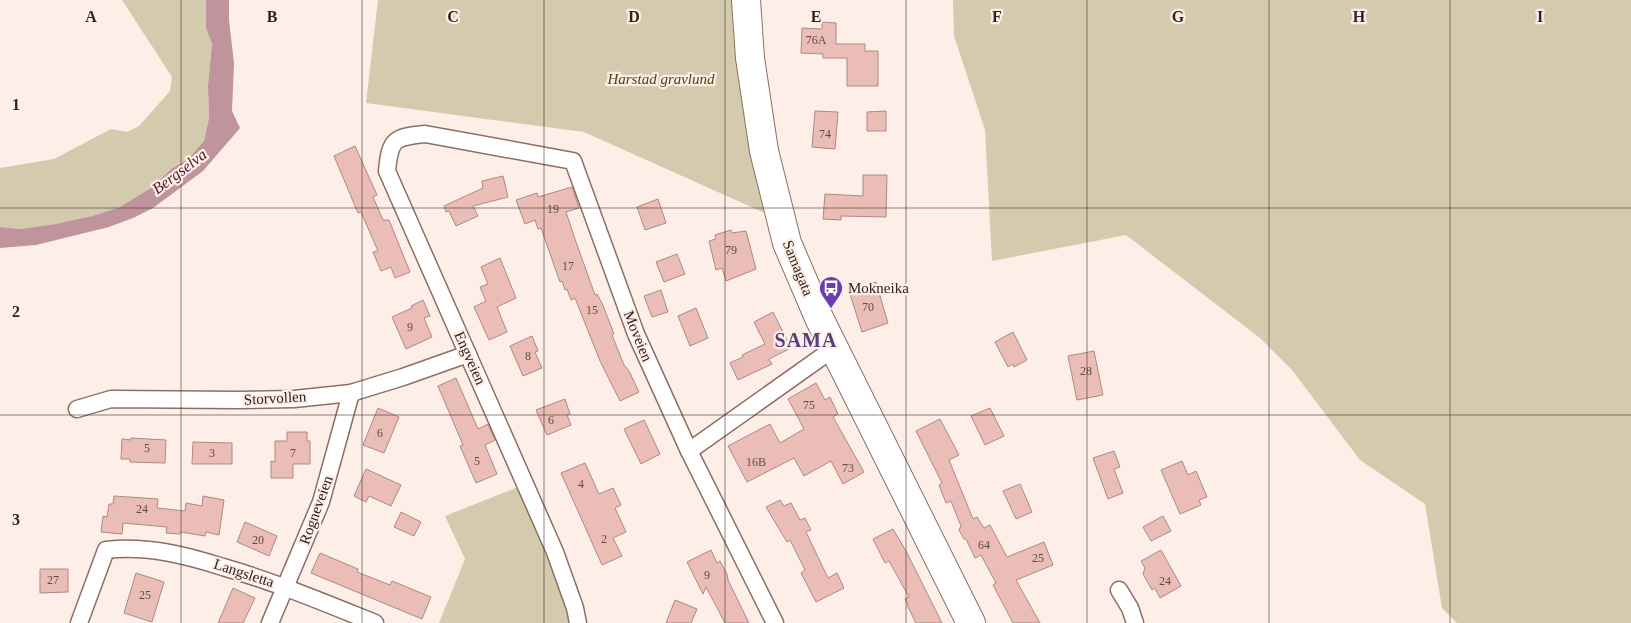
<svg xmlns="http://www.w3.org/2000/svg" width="1631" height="623" font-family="'Times New Roman',serif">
<rect width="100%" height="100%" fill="#fdeee7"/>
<g fill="#d4cbae">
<path d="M122,0h84v28l6,16 -4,41 1,33 -5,23 -16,18 -17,10 -17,17 -34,21 -28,9 -37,8 -35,5 -20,-2v-59l54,-9 57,-30 16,3 12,-6 31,-35 2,-14z"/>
<path d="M378,0h358l31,214 -183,-82 -218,-29z"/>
<path d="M953,0h678v623h-174l-15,-15 -17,-104 -65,-44 -68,-90 -32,-32 -134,-103 -134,26 -7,-131 -31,-94z"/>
<path d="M518,487l48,115 5,21h-132l26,-64 -20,-43z"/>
</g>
<path fill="#bf949d" d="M206,0h23v20l5,43 -2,48 8,17 -37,43 -50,37 -20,10 -24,9 -73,18 -36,3v-21l20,2 35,-5 37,-8 28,-9 34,-21 17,-17 17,-10 16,-18 5,-23 -1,-33 4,-41 -6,-16z"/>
<g fill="#ebbdb7" stroke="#ae8884">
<path d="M822,22l14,1v21h29v7h13v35h-31v-28h-24v-4l-22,-1 1,-25 20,1z"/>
<path d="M815,111l23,1 -3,37 -23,-2z"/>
<path d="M886,111v20h-19v-19z"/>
<path d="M355,146l22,49 -4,2 10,23h6l21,52 -15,6 -4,-11 -10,4 -8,-19 5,-1 -17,-39 -3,1 -24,-57z"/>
<path d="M863,175h24l-1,42 -45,-1v4l-18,-1 2,-25 38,2z"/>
<path d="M503,176l5,21 -35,9 5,10 -22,10 -7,-15 -3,1 -2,-6 39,-18 -1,-7z"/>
<path d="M572,187l7,21 -13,4 10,30 19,53 2,-1 5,9 12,31 -2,1 12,30 5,6 10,21 -19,9 -20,-40 -25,-63 -4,2 -4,-11 -2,1 -3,-9 -2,1 -19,-54 -3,1 -3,-9 -10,4 -9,-24 21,-7 1,4z"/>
<path d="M658,199l8,24 -21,7 -8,-23z"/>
<path d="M731,230l1,3 14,-2 10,38 -30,12 -4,-13 -6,2 -7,-29 7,-2 -1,-4z"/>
<path d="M677,254l8,20 -21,8 -8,-20z"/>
<path d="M500,258l16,40 -19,9 10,25 -18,8 -15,-33 12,-6 -6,-14 8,-3 -7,-17z"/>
<path d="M876,282l12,41 -26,9 -13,-41z"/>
<path d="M661,290l7,22 -16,5 -8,-21z"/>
<path d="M423,300l7,16 -6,2 8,19 -26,12 -14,-32 20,-9 -1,-2z"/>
<path d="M696,308l12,30 -18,8 -12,-30z"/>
<path d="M773,312l14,28 -2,1 4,8 -20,10 3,5 -34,16 -8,-17 13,-6 -1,-2 23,-11 -11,-22z"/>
<path d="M1013,332l14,28 -13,7 -1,-3 -5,3 -13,-25z"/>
<path d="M532,336l6,15 -3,1 7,16 -19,8 -13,-30z"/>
<path d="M1094,351l9,44 -26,5 -9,-44z"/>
<path d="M456,378l22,51 10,-5 7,16 -10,5 12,29 -21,9 -16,-37 3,-1 -25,-59z"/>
<path d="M816,383l9,17 5,-3 8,17 -5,3 31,55 -21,12 -12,-23 -27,15 -10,-18 -47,24 -19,-36 42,-22 10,19 24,-14 -16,-30z"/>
<path d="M565,399l5,15 -3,1 4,10 -24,10 -11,-25z"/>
<path d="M378,408l21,9 -15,36 -21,-8z"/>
<path d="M990,408l14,28 -19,9 -14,-29z"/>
<path d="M940,419l19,36 -10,5 24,59 4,-2 7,11 6,-3 17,32 37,-15 9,23 -37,15 24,43h-27l-20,-38 3,-2 -15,-28 -6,3 -9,-19h-2l-5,-9 2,-4 -10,-25 -5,2 -7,-18 3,-2 -26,-52z"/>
<path d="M644,420l16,34 -19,10 -17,-35z"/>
<path d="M287,432h20v9h3v23h-17v14h-22v-17l4,1v-21h12z"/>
<path d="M131,438l35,2 -1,23 -35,-1v-3h-9l1,-20 9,1z"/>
<path d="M193,442l39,1v21h-40z"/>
<path d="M1114,451l6,16 -6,2 9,24 -15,6 -15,-41z"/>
<path d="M1182,461l6,14 8,-4 11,26 -8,3 2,5 -21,9 -19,-44z"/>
<path d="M585,463l14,31 14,-6 8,17 -6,3 11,24 -13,6 9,18 -20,9 -41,-92z"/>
<path d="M366,469l35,16 -10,21 -22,-10 -3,6 -12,-6z"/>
<path d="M1020,484l12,28 -16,7 -13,-28z"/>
<path d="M114,496l44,3 -1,9 28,3 1,-8 16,3 1,-10 21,4 -5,35 -13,-3 -1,4 -24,-4 -1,2 -14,-1 1,-6 -44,-4 -1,11 -21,-2 2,-16 4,1 2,-13h4z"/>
<path d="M780,500l4,6 7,-3 9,17 5,-2 6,12 -5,2 22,46 9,-5 7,15 -28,14 -15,-29 4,-3 -15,-30 -3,2 -21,-35z"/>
<path d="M401,512l20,10 -7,14 -20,-9z"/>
<path d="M1163,516l8,15 -20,10 -8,-14z"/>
<path d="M245,522l32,14 -8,20 -32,-14z"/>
<path d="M893,529l13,22 36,72h-26l-9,-18h1l-3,-6 4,-2 -20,-36 -4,2 -12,-24z"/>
<path d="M711,550l6,13 3,-2 7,13 1,6 21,43h-24l-19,-36 -3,7 -16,-32z"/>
<path d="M1161,550l20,36 -21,12 -5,-10 -3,2 -9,-16 2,-6 -4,-7z"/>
<path d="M320,553l38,16 -1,3 33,13 2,-4 39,16 -9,22 -111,-46z"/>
<path d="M40,569h28v23l-28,1z"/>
<path d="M136,573l28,9 -12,40 -28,-9z"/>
<path d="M233,588l22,10 -12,25h-25z"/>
<path d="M675,600l22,9 -6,14h-25z"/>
</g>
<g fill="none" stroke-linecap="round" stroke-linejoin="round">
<g stroke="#8e6f5f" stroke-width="19">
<g id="minor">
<path d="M77,409l34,-10 127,1 56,-1 57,-6 52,-16 65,-23"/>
<path d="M689,451l134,-95 13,-4"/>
<path d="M1119,590l11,18 5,15"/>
<path d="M79,623l27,-73c40,-5 79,5 117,17 52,15 102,36 152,56"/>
<path d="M270,623l51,-121 30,-109"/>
<path d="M578,623l-3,-15 -20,-56 -168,-381c3,-32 7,-34 38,-37l148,27 63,173 53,117 86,172"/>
</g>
</g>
<g stroke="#8e6f5f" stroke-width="30">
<path id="trunk" d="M746,0l4,58 14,93 23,92 33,77 151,303"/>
</g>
<use href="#minor" stroke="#fff" stroke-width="16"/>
<use href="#trunk" stroke="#fff" stroke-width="28"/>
</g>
<path fill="none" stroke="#31241d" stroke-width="1" stroke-opacity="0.55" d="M181,0v623M362,0v623M544,0v623M725,0v623M906,0v623M1087,0v623M1269,0v623M1450,0v623M0,208h1631M0,415h1631"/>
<defs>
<g id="bus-pin" transform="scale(1.25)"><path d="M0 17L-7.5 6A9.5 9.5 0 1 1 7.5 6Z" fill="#6b3db5" stroke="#fdeee7"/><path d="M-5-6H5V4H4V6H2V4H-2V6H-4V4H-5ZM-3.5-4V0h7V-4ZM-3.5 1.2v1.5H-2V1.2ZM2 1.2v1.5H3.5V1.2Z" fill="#fff"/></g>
</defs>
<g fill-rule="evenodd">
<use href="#bus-pin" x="831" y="288"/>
</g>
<g text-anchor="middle" stroke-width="4.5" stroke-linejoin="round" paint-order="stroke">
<g font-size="12" fill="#604a44">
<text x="816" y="44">76A</text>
<text x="825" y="138">74</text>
<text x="553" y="213">19</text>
<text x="731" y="254">79</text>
<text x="568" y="270">17</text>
<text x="868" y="311">70</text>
<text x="592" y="314">15</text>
<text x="410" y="331">9</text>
<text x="528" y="360">8</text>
<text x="1086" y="375">28</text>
<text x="809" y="409">75</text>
<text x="551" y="424">6</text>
<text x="380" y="437">6</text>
<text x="147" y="452">5</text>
<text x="212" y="457">3</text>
<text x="293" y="457">7</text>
<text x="477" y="465">5</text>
<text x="756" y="466">16B</text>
<text x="848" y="472">73</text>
<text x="581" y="488">4</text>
<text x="142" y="513">24</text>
<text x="604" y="543">2</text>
<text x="258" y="544">20</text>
<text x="984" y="549">64</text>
<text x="1038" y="562">25</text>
<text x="707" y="579">9</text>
<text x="53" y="584">27</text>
<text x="1165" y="585">24</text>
<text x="145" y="599">25</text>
</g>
<g font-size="15" font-style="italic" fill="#4c3f0e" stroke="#fdeee7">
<text x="661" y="84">Harstad gravlund</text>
</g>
<g font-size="15" fill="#31241d" stroke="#fdeee7">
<text transform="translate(798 268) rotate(68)" y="5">Samagata</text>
<text transform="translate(638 336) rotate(68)" y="5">Moveien</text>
<text transform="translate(470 358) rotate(66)" y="5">Engveien</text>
<text transform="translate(275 398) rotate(-3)" y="5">Storvollen</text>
<text transform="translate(316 510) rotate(-70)" y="5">Rogneveien</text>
<text transform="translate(244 573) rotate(18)" y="5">Langsletta</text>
</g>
<g font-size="15" fill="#31241d" stroke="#fdeee7" text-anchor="start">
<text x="848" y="293">Mokneika</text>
</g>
<g font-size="16" font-style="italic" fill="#4e1729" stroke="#fdeee7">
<text transform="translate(179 171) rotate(-37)" y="6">Bergselva</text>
</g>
<g font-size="20" font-weight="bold" letter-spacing="1" fill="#54407d" stroke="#fdeee7">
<text x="806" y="347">SAMA</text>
</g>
</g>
<g font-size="16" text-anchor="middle" font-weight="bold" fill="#31241d" stroke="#fdeee7" stroke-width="4.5" stroke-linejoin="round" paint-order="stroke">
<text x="91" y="22">A</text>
<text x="272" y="22">B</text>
<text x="453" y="22">C</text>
<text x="634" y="22">D</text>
<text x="816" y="22">E</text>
<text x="997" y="22">F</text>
<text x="1178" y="22">G</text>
<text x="1359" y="22">H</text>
<text x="1540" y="22">I</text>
<text x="16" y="110">1</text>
<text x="16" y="317">2</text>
<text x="16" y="525">3</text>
</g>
</svg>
